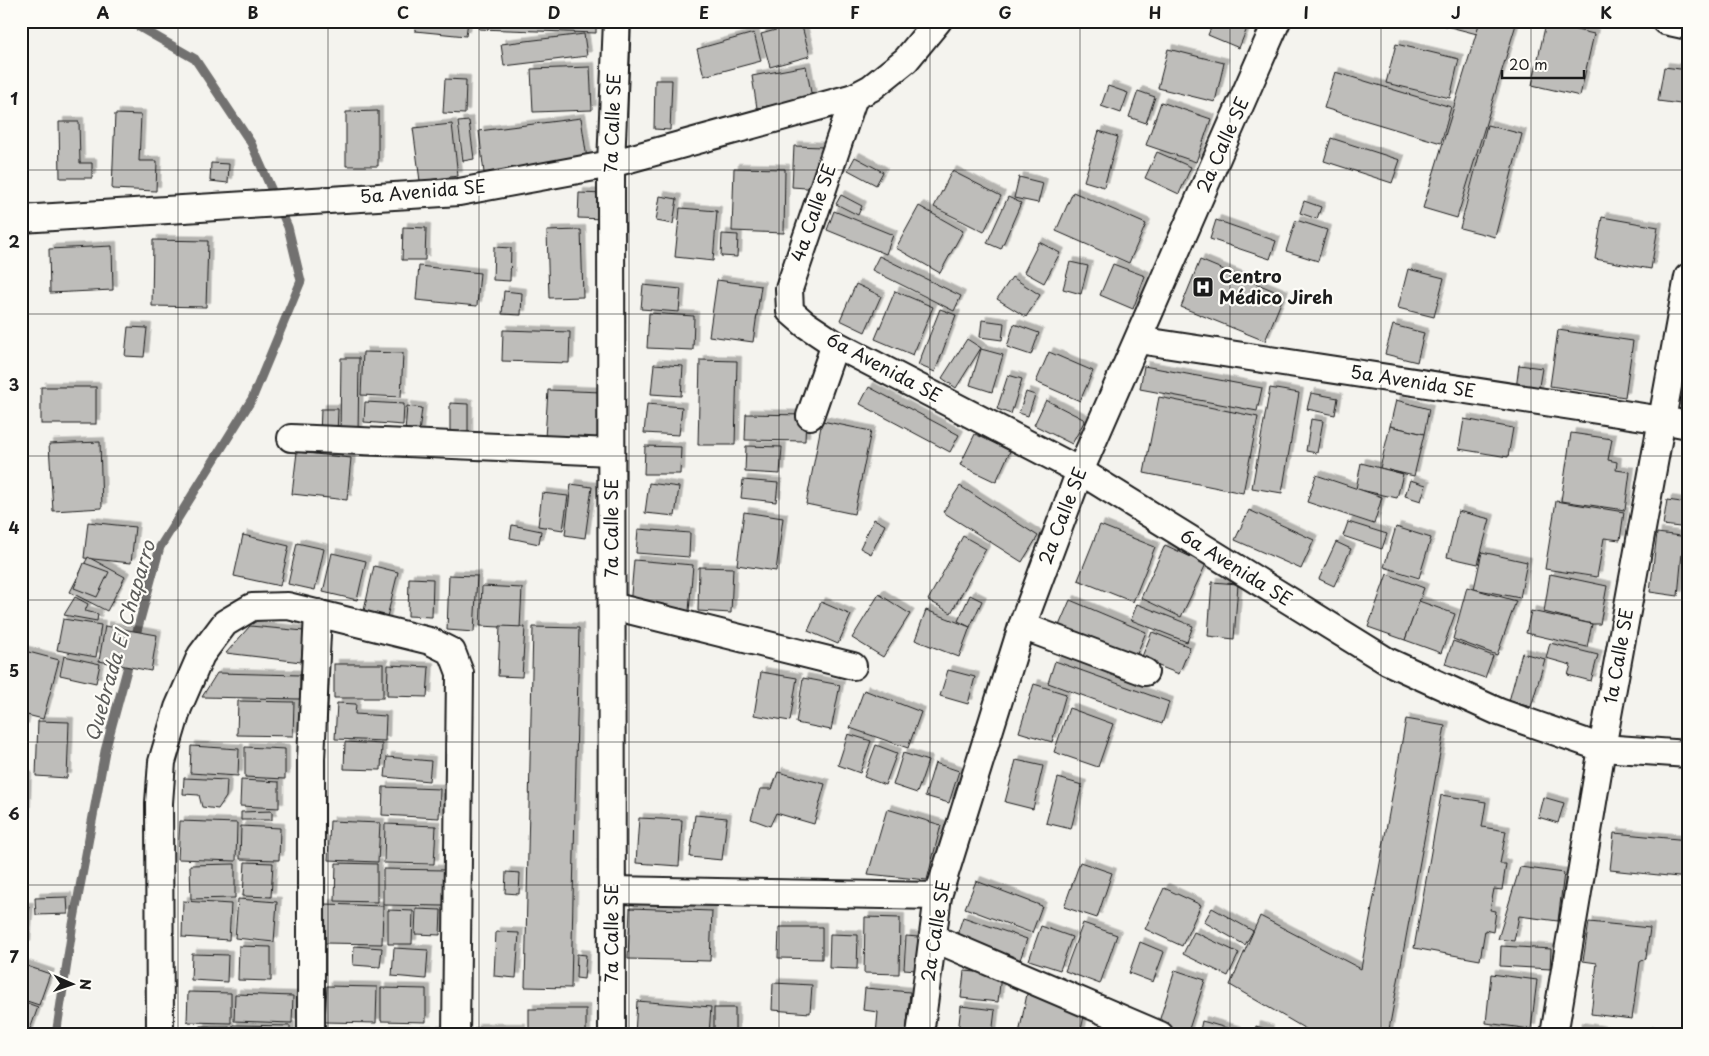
<svg xmlns="http://www.w3.org/2000/svg" width="1709" height="1056" font-family="'Playpen Sans',sans-serif">
<defs>
<filter id="shadow"><feDropShadow dx="4.5" dy="-4.5" stdDeviation="0" flood-color="#0004"/></filter>
</defs>
<rect width="100%" height="100%" fill="#f4f3ee"/>
<filter id="ink" filterUnits="userSpaceOnUse"><feTurbulence type="fractalNoise" baseFrequency=".02" numOctaves="2"/><feDisplacementMap in="SourceGraphic" scale="10" xChannelSelector="R" yChannelSelector="G"/><feConvolveMatrix kernelMatrix="1 2 1 2 8 2 1 2 1" color-interpolation-filters="sRGB"/></filter>
<g filter="url(#ink)">
<g fill="none" stroke-linecap="round" stroke-linejoin="round">
<g stroke="#72716f" stroke-width="9">
<path d="M129,21l66,38 56,84 37,84 13,54 -49,118 -92,148 -26,95"/>
<path d="M56,1035l16,-105 33,-179 26,-96"/>
</g>
</g>
<g fill="#bebdba" stroke="#1c1c1c" filter="url(#shadow)">
<path d="M416,21h52l-2,15 -51,-5z"/>
<path d="M479,21h117v12l-117,-4z"/>
<path d="M726,21h28l-26,8z"/>
<path d="M1184,21h23l-2,6z"/>
<path d="M1214,21h36l-11,27 -31,-13z"/>
<path d="M1427,21h53l-3,13z"/>
<path d="M1480,21h37l-60,197 -34,-10z"/>
<path d="M801,23l9,33 -40,11 -9,-33z"/>
<path d="M1546,23l48,11 -14,62 -48,-11z"/>
<path d="M754,33l7,28 -57,15 -7,-27z"/>
<path d="M584,34l3,22 -83,10 -3,-22z"/>
<path d="M1396,44l63,15 -9,39 -64,-15z"/>
<path d="M1168,49l56,14 -9,39 -57,-14z"/>
<path d="M806,66l6,32 -55,10 -5,-32z"/>
<path d="M590,67l2,43 -59,2 -2,-43z"/>
<path d="M1664,67l24,3v35l-30,-4z"/>
<path d="M1335,72l116,35 -10,36 -117,-35z"/>
<path d="M445,79l21,1 -1,34 -22,-1z"/>
<path d="M655,80h17l-2,50 -16,-1z"/>
<path d="M1108,86l20,7 -7,20 -20,-7z"/>
<path d="M1138,91l17,6 -9,26 -17,-6z"/>
<path d="M1161,102l50,17 -15,43 -50,-17z"/>
<path d="M378,111v55h-32v-54z"/>
<path d="M115,114l26,1 -2,46h18l-1,30 -44,-2z"/>
<path d="M581,118l6,41 -103,14 -5,-42z"/>
<path d="M469,121l5,38 -11,2 -5,-39z"/>
<path d="M59,122h20l1,41h12v15h-32z"/>
<path d="M452,124l6,52 -38,5 -7,-53z"/>
<path d="M1487,125l35,9 -27,103 -35,-9z"/>
<path d="M1099,131l19,6 -14,50 -20,-6z"/>
<path d="M1331,138l69,22 -8,23 -68,-22z"/>
<path d="M794,146l28,1 -2,42 -28,-2z"/>
<path d="M1157,152l34,15 -12,27 -34,-16z"/>
<path d="M855,157l28,15 -7,13 -28,-15z"/>
<path d="M211,163l18,1 -1,19 -18,-2z"/>
<path d="M734,168l51,1 -1,64 -52,-2z"/>
<path d="M952,171l49,25 -17,36 -50,-25z"/>
<path d="M1019,177l24,6 -5,20 -24,-5z"/>
<path d="M1073,192l73,32 -17,39 -73,-32z"/>
<path d="M579,193l26,1 -1,25 -26,-1z"/>
<path d="M841,195l21,11 -4,9 -22,-11z"/>
<path d="M660,196l17,3 -4,25 -17,-3z"/>
<path d="M1008,197l13,6 -20,46 -14,-6z"/>
<path d="M1304,201l17,6 -4,12 -17,-6z"/>
<path d="M919,206l44,25 -23,42 -44,-25z"/>
<path d="M680,208l37,3 -4,50 -38,-4z"/>
<path d="M834,211l59,24 -7,19 -59,-24z"/>
<path d="M1602,217l56,10 -7,42 -56,-10z"/>
<path d="M1216,220l60,21 -6,18 -60,-20z"/>
<path d="M1296,220l31,10 -9,31 -32,-10z"/>
<path d="M403,227l23,1 -1,32h-23z"/>
<path d="M581,230l2,67 -34,1 -2,-67z"/>
<path d="M722,234l16,1 -1,22 -16,-1z"/>
<path d="M153,240l55,1 -2,66 -54,-1z"/>
<path d="M1039,242l21,11 -16,30 -20,-11z"/>
<path d="M112,246l1,44 -63,3 -1,-44z"/>
<path d="M494,247l17,1 -1,33 -17,-1z"/>
<path d="M879,256l82,40 -7,15 -82,-41z"/>
<path d="M1200,260l84,35 -19,46 -84,-34z"/>
<path d="M1070,262l18,4 -7,28 -18,-5z"/>
<path d="M1113,264l32,12 -12,33 -33,-14z"/>
<path d="M419,266l61,7 -3,33 -61,-6z"/>
<path d="M1408,269l36,9 -10,39 -36,-9z"/>
<path d="M1012,277l28,18 -14,22 -29,-18z"/>
<path d="M717,280l44,6 -8,56 -44,-6z"/>
<path d="M856,284l25,12 -16,36 -25,-12z"/>
<path d="M643,285l38,4 -2,23 -38,-3z"/>
<path d="M504,291l18,2 -1,22 -19,-1z"/>
<path d="M895,291l38,16 -20,48 -38,-16z"/>
<path d="M940,309l16,6 -21,57 -17,-7z"/>
<path d="M649,313l45,3 -1,34 -46,-2z"/>
<path d="M982,320l22,3 -2,17 -22,-3z"/>
<path d="M1014,324l25,9 -8,22 -24,-8z"/>
<path d="M1393,325l31,8 -7,29 -32,-8z"/>
<path d="M128,327l19,1 -3,29 -19,-1z"/>
<path d="M503,330l67,2 -1,31 -67,-2z"/>
<path d="M1558,330l75,11 -8,56 -75,-11z"/>
<path d="M967,339l14,9 -25,40 -14,-10z"/>
<path d="M981,349l22,6 -11,37 -22,-7z"/>
<path d="M363,352l40,1 -2,44 -40,-2z"/>
<path d="M1049,352l44,19 -13,30 -44,-19z"/>
<path d="M341,358h18l-1,78h-18z"/>
<path d="M700,360l37,1 -2,84h-37z"/>
<path d="M654,364l29,2 -2,30 -30,-2z"/>
<path d="M1519,365l23,3 -4,24 -22,-3z"/>
<path d="M1144,366l118,22 -5,23 -117,-22z"/>
<path d="M1008,375l14,4 -11,35 -14,-5z"/>
<rect x="41" y="387" width="55" height="37"/>
<path d="M869,387l90,48 -9,17 -90,-48z"/>
<path d="M1270,388l29,5 -17,100 -30,-5z"/>
<path d="M548,390l54,2 -2,49 -55,-3z"/>
<path d="M1026,392l9,3 -7,21 -9,-3z"/>
<path d="M1311,393l27,5 -3,17 -28,-6z"/>
<path d="M1159,397l99,20 -15,76 -99,-20z"/>
<path d="M1046,400l39,20 -13,24 -38,-19z"/>
<path d="M1396,400l33,9 -5,25 -34,-8z"/>
<path d="M365,402l39,2 -1,21 -39,-3z"/>
<path d="M450,403l18,1v32h-18z"/>
<path d="M647,404l35,3 -3,28 -35,-2z"/>
<path d="M407,406l15,2 -3,25 -14,-1z"/>
<path d="M321,409h17l-1,26h-17z"/>
<path d="M746,414l60,1 -1,26 -60,-1z"/>
<path d="M1311,419l12,2 -6,32 -11,-2z"/>
<path d="M1464,419l49,9 -5,29 -49,-8z"/>
<path d="M822,421l49,10 -17,83 -48,-10z"/>
<path d="M1390,426l34,8 -10,42 -34,-8z"/>
<path d="M1571,433l41,6 -4,21 9,2 -1,8 14,2 -5,38 -64,-9z"/>
<path d="M975,434l35,17 -14,31 -36,-17z"/>
<path d="M100,442l2,66 -49,3 -4,-67z"/>
<path d="M645,446l36,1 -1,27h-36z"/>
<path d="M746,446l36,1 -2,27 -35,-2z"/>
<path d="M297,452l54,6 -4,42 -55,-6z"/>
<path d="M1361,463l42,11 -6,24 -41,-9z"/>
<path d="M1316,475l66,22 -8,27 -67,-22z"/>
<path d="M743,480l35,3 -2,19 -35,-4z"/>
<path d="M1410,480l16,5 -5,16 -16,-5z"/>
<path d="M649,483l30,4 -4,29 -30,-3z"/>
<path d="M571,484l21,3 -7,51 -20,-3z"/>
<path d="M960,486l78,50 -16,26 -79,-50z"/>
<path d="M542,493l26,3 -5,34 -25,-4z"/>
<path d="M1667,500l21,3v25l-25,-3z"/>
<path d="M1556,501l68,11 -4,28 -16,-2 -7,39 -52,-8z"/>
<path d="M1249,510l65,30 -13,29 -66,-29z"/>
<path d="M1458,511l32,8 -12,45 -31,-7z"/>
<path d="M744,512l39,6 -7,53 -39,-6z"/>
<path d="M874,519l11,6 -14,29 -11,-6z"/>
<path d="M88,522l47,5 -4,36 -47,-5z"/>
<path d="M1348,522l39,12 -5,15 -39,-13z"/>
<path d="M512,525l29,6 -2,13 -29,-6z"/>
<path d="M1100,525l55,22 -22,55 -55,-22z"/>
<path d="M1396,527l35,11 -12,40 -35,-11z"/>
<path d="M638,529l52,4 -1,24 -53,-4z"/>
<path d="M1657,533l31,4v16h-6l-4,43 -28,-4z"/>
<path d="M243,535l46,11 -9,40 -46,-10z"/>
<path d="M963,536l23,13 -35,64 -23,-13z"/>
<path d="M1336,542l15,7 -17,37 -15,-7z"/>
<path d="M297,543l27,6 -9,41 -27,-6z"/>
<path d="M1165,545l41,19 -25,53 -40,-19z"/>
<path d="M1482,552l45,10 -7,36 -46,-9z"/>
<path d="M332,553l34,8 -9,39 -34,-8z"/>
<path d="M88,557l37,20 -18,34 -37,-19z"/>
<path d="M634,560l59,5 -4,46 -59,-5z"/>
<path d="M84,563l25,9 -12,25 -23,-9z"/>
<path d="M374,566l24,6 -12,49 -23,-6z"/>
<path d="M699,567l34,1 -2,45 -33,-2z"/>
<path d="M1387,574l37,14 -19,52 -37,-13z"/>
<path d="M1550,574l57,12 -7,38h-8l-48,-12z"/>
<path d="M449,575l28,1 -3,56 -27,-2z"/>
<path d="M409,578l24,1 -1,38 -24,-1z"/>
<path d="M1212,582l26,2 -4,55 -26,-3z"/>
<path d="M482,586l40,2 -2,40 -40,-2z"/>
<path d="M1467,587l49,14 -19,54 -44,-16z"/>
<path d="M879,594l31,20 -27,43 -31,-19z"/>
<path d="M970,595l12,6 -12,26 -12,-6z"/>
<path d="M75,597l13,7 -3,7 13,3 -1,7 -33,-6z"/>
<path d="M1070,600l76,32 -12,29 -76,-33z"/>
<path d="M1419,601l36,13 -14,39 -36,-13z"/>
<path d="M821,602l30,13 -13,29 -30,-13z"/>
<path d="M1137,604l56,22 -6,16 -56,-22z"/>
<path d="M926,610l44,17 -11,30 -44,-17z"/>
<path d="M1531,611l61,13 -5,23 -61,-14z"/>
<path d="M63,619l38,6 -5,32 -39,-7z"/>
<path d="M105,626l52,9 -6,36 -52,-10z"/>
<path d="M250,626l54,5 -3,31 -75,-9z"/>
<path d="M500,626l25,1 -3,50 -24,-1z"/>
<path d="M533,627l46,1 -8,360 -46,-1z"/>
<path d="M1152,632l38,15 -11,27 -38,-15z"/>
<path d="M1453,641l40,15 -8,22 -40,-14z"/>
<path d="M1550,643l48,12 -7,26 -23,-6 3,-10 -25,-7z"/>
<path d="M21,650l38,10 -16,59 -16,-4 -3,13 -3,-1z"/>
<path d="M1522,653l23,6 -14,48 -22,-6z"/>
<path d="M64,656l36,8 -4,19 -36,-8z"/>
<path d="M1055,661l114,41 -7,22 -114,-41z"/>
<rect x="334" y="664" width="49" height="34"/>
<path d="M388,665l41,2 -2,30 -40,-1z"/>
<path d="M948,670l27,7 -7,27 -28,-8z"/>
<path d="M761,672l36,6 -7,43 -36,-6z"/>
<path d="M217,673l83,2v24l-98,-2z"/>
<path d="M803,678l37,7 -9,45 -35,-7z"/>
<path d="M1034,684l32,10 -14,48 -33,-10z"/>
<path d="M864,690l57,22 -13,36 -58,-20z"/>
<path d="M238,701l56,1 -1,34 -56,-1z"/>
<path d="M337,703l19,1 -1,10 31,2 -1,25 -50,-2z"/>
<path d="M1069,708l44,16 -15,43 -44,-15z"/>
<path d="M1406,719l39,7 -57,309h-72l-86,-50 30,-69 101,53z"/>
<path d="M38,721l31,1 -2,56 -31,-2z"/>
<path d="M848,734l23,7 -11,32 -22,-8z"/>
<path d="M345,742l37,2 -1,26 -37,-1z"/>
<path d="M876,745l21,8 -12,32 -21,-8z"/>
<path d="M191,746l48,3 -1,27 -48,-3z"/>
<path d="M245,747l40,2v30l-40,-2z"/>
<path d="M903,753l25,8 -11,32 -24,-8z"/>
<path d="M387,757l44,4 -2,20 -44,-4z"/>
<path d="M1016,760l27,6 -10,43 -28,-7z"/>
<path d="M935,763l24,8 -10,32 -24,-7z"/>
<path d="M778,772l47,12 -11,40 -38,-11 -6,13 -19,-7 9,-30h12z"/>
<path d="M21,776h6l-2,55h-4z"/>
<path d="M184,778l43,2 -1,17 -8,12 -16,-2 -3,-12 -16,-1z"/>
<path d="M1058,778l24,7 -11,44 -25,-6z"/>
<path d="M241,780l38,2v26l-39,-2z"/>
<path d="M383,787l57,2 -1,29 -57,-3z"/>
<path d="M1441,795l45,7 -4,25 24,4 -6,33h6l-4,26 -8,-1 -4,21 6,1 -3,21 -8,-2 -5,30 -66,-12z"/>
<path d="M1543,797l21,6 -6,20 -20,-6z"/>
<path d="M887,809l54,16 -14,55 -59,-6z"/>
<path d="M272,811v9h-31v-8z"/>
<path d="M695,815l32,3 -5,42 -32,-3z"/>
<path d="M639,818l43,2 -3,46 -43,-3z"/>
<path d="M180,821l57,2 -1,38 -58,-2z"/>
<path d="M330,821l50,2 -2,39 -50,-2z"/>
<path d="M385,824l51,2 -2,38 -50,-1z"/>
<path d="M241,826l39,2 -1,32 -39,-1z"/>
<path d="M1614,833l74,7v38l-78,-8z"/>
<path d="M245,862l28,1 -2,34 -28,-1z"/>
<path d="M1080,862l32,11 -15,45 -33,-11z"/>
<path d="M336,863l41,1v38l-42,-1z"/>
<path d="M235,864v34l-44,1 -1,-34z"/>
<path d="M1520,867l44,6 -6,48 -39,-5 -5,25 -16,-2z"/>
<path d="M383,869l62,1 -1,36 -61,-1z"/>
<path d="M506,872l14,1 -1,21 -14,-1z"/>
<path d="M976,881l66,25 -10,27 -67,-25z"/>
<path d="M1164,888l37,17 -19,41 -37,-17z"/>
<path d="M67,897l1,17 -32,1 -1,-17z"/>
<path d="M238,899l39,3 -3,40 -39,-4z"/>
<path d="M183,901l48,3 -2,36 -47,-3z"/>
<path d="M325,904l58,2 -1,38 -58,-1z"/>
<path d="M21,907h8l-3,38 -5,-1z"/>
<path d="M630,908l82,3 -2,50 -82,-2z"/>
<path d="M1212,908l41,23 -8,14 -41,-23z"/>
<path d="M416,909l25,1 -1,25 -25,-1z"/>
<path d="M388,910l25,1 -1,33h-24z"/>
<path d="M865,917l35,1 -1,56 -35,-1z"/>
<path d="M963,917l64,22 -7,21 -64,-22z"/>
<path d="M1589,922l61,6 -4,30 -6,4 -8,57 -41,-5 6,-51 -14,-2z"/>
<path d="M1083,923l34,12 -17,49 -35,-13z"/>
<path d="M1041,926l31,11 -12,33 -31,-10z"/>
<path d="M779,927h43v32l-44,-1z"/>
<path d="M496,932l23,1 -3,45 -22,-2z"/>
<path d="M1194,932l45,21 -11,23 -45,-22z"/>
<path d="M830,934l28,1 -1,34 -28,-1z"/>
<path d="M906,936l12,1 -2,33 -12,-1z"/>
<path d="M1140,942l24,10 -11,30 -24,-9z"/>
<path d="M239,946l32,1v34l-33,-1z"/>
<path d="M354,946l28,2 -2,19 -27,-2z"/>
<path d="M1501,946l50,3 -1,20 -50,-3z"/>
<path d="M394,948l34,2 -2,29 -34,-3z"/>
<path d="M192,954l36,1 -1,27 -36,-2z"/>
<path d="M577,954l9,1 -2,24 -8,-1z"/>
<path d="M21,964l29,10 -11,31 -18,-6z"/>
<path d="M1175,970l30,10 -18,55 -29,-10z"/>
<path d="M964,971l37,3 -3,28 -37,-4z"/>
<path d="M1491,974l46,6 -6,49 -45,-6z"/>
<path d="M773,983l39,2 -2,28 -38,-3z"/>
<path d="M327,986l50,1 -1,36 -51,-1z"/>
<path d="M381,988l45,1v33l-45,-1z"/>
<path d="M865,988l45,4 -4,43h-30l2,-23 -15,-2z"/>
<path d="M188,992l43,1v30l-44,-1z"/>
<path d="M235,994l58,2 -1,27 -58,-2z"/>
<path d="M1027,994l59,12 -6,29 -61,-1z"/>
<path d="M21,1001l17,6 -10,28h-7z"/>
<path d="M637,1001l74,6 -2,28h-74z"/>
<path d="M961,1006l34,4 -3,25 -34,-2z"/>
<rect x="714" y="1008" width="21" height="27"/>
<rect x="529" y="1009" width="57" height="26"/>
<path d="M1202,1021l35,10 -1,4h-37z"/>
<path d="M233,1025l57,1v9h-57z"/>
<rect x="200" y="1026" width="29" height="9"/>
<path d="M1256,1026l13,4 -1,5h-14z"/>
<path d="M1488,1027l42,8h-44z"/>
<path d="M1577,1027l52,8h-53z"/>
<rect x="475" y="1028" width="46" height="7"/>
<path d="M1114,1029l30,6h-31z"/>
<path d="M386,1030l54,1v4h-54z"/>
<path d="M1648,1031l17,2v2h-18z"/>
</g>
<g fill="none" stroke-linecap="round" stroke-linejoin="round">
<g stroke="#1c1c1c" stroke-width="30">
<g id="street">
<path d="M1665,21l23,5"/>
<path d="M854,97l-65,192 1,22 15,13 30,20 245,127 307,190 112,51 103,36 86,6"/>
<path d="M21,219l438,-27 152,-28 243,-67 17,-9 35,-28 32,-39"/>
<path d="M1138,340l525,80 25,5"/>
<path d="M810,416l25,-72"/>
<path d="M291,438l320,14"/>
<path d="M612,606l241,60"/>
<path d="M1022,626l123,46"/>
<path d="M612,890l326,6"/>
<path d="M933,938l227,97"/>
<path d="M160,1035l-1,-232 3,-41 16,-54 23,-53 24,-32 27,-16 36,-1 142,35 22,11 8,21 -4,362"/>
<path d="M311,1035v-277l7,-145"/>
<path d="M612,1035l-1,-871 6,-143"/>
<path d="M920,1035l18,-139 84,-270 58,-155 197,-450"/>
<path d="M1554,1035l48,-287 86,-471"/>
</g>
</g>
<use href="#street" stroke="#fdfcf7" stroke-width="26"/>
</g>
</g>
<path fill="none" stroke="#1c1c1c" stroke-width="1" stroke-opacity="0.55" d="M178,21v1014M328,21v1014M479,21v1014M629,21v1014M779,21v1014M930,21v1014M1080,21v1014M1230,21v1014M1381,21v1014M1531,21v1014M21,170h1667M21,314h1667M21,456h1667M21,600h1667M21,742h1667M21,885h1667"/>
<defs>
<g id="hospital-square" transform="scale(1.125)"><rect x="-9" y="-9" width="18" height="18" rx="4" fill="#1c1c1c" stroke="#fdfcf7"/><path d="M-5-5h3v3.5h4V-5h3V5h-3V1.5h-4V5h-3Z" fill="#fff"/></g>
</defs>
<g fill-rule="evenodd">
<use href="#hospital-square" x="1203" y="287"/>
</g>
<g text-anchor="middle" stroke-width="4.5" stroke-linejoin="round" paint-order="stroke">
<g font-size="18" fill="#1c1c1c" stroke="#fdfcf7">
<text transform="translate(613 123) rotate(-88)" y="6">7a Calle SE</text>
<text transform="translate(1223 145) rotate(-66)" y="6">2a Calle SE</text>
<text transform="translate(423 192) rotate(-5)" y="6">5a Avenida SE</text>
<text transform="translate(814 213) rotate(-71)" y="6">4a Calle SE</text>
<text transform="translate(884 368) rotate(28)" y="6">6a Avenida SE</text>
<text transform="translate(1413 382) rotate(9)" y="6">5a Avenida SE</text>
<text transform="translate(1063 516) rotate(-69)" y="6">2a Calle SE</text>
<text transform="translate(612 528) rotate(-90)" y="6">7a Calle SE</text>
<text transform="translate(1236 568) rotate(32)" y="6">6a Avenida SE</text>
<text transform="translate(1619 656) rotate(-80)" y="6">1a Calle SE</text>
<text transform="translate(936 931) rotate(-81)" y="6">2a Calle SE</text>
<text transform="translate(612 933) rotate(-90)" y="6">7a Calle SE</text>
</g>
<g font-size="18" font-weight="bold" fill="#1c1c1c" stroke="#fdfcf7" text-anchor="start">
<text x="1219" y="283">Centro<tspan x="1219" dy="21">Médico Jireh</tspan></text>
</g>
<g font-size="19" font-style="italic" fill="#5c5c5a" stroke="#fdfcf7">
<text transform="translate(120 641) rotate(-74)" y="7">Quebrada El Chaparro</text>
</g>
</g>
<rect width="1709" height="1056" fill="none" stroke="#fdfcf7" stroke-width="55"/>
<g transform="translate(72 984) rotate(92)" stroke="#fdfcf7" stroke-width="4" paint-order="stroke">
<path d="M0-4L9 19L0 12L-9 19Z" fill="#1c1c1c"/>
<text y="-8" font-size="14" font-weight="bold" text-anchor="middle" fill="#1c1c1c">N</text>
</g>
<path d="M1502 70v8h82v-8" fill="none" stroke="#1c1c1c" stroke-width="2.5"/>
<text x="1509" y="70" font-size="15" fill="#1c1c1c" stroke="#fdfcf7" stroke-width="4" paint-order="stroke">20 m</text>
<rect x="28" y="28" width="1654" height="1000" fill="none" stroke="#1c1c1c" stroke-width="2"/>
<g font-size="16" text-anchor="middle" font-weight="bold" fill="#1c1c1c">
<text x="103" y="19">A</text>
<text x="253" y="19">B</text>
<text x="403" y="19">C</text>
<text x="554" y="19">D</text>
<text x="704" y="19">E</text>
<text x="855" y="19">F</text>
<text x="1005" y="19">G</text>
<text x="1155" y="19">H</text>
<text x="1306" y="19">I</text>
<text x="1456" y="19">J</text>
<text x="1606" y="19">K</text>
<text x="14" y="105">1</text>
<text x="14" y="248">2</text>
<text x="14" y="391">3</text>
<text x="14" y="534">4</text>
<text x="14" y="677">5</text>
<text x="14" y="820">6</text>
<text x="14" y="963">7</text>
</g>
</svg>
